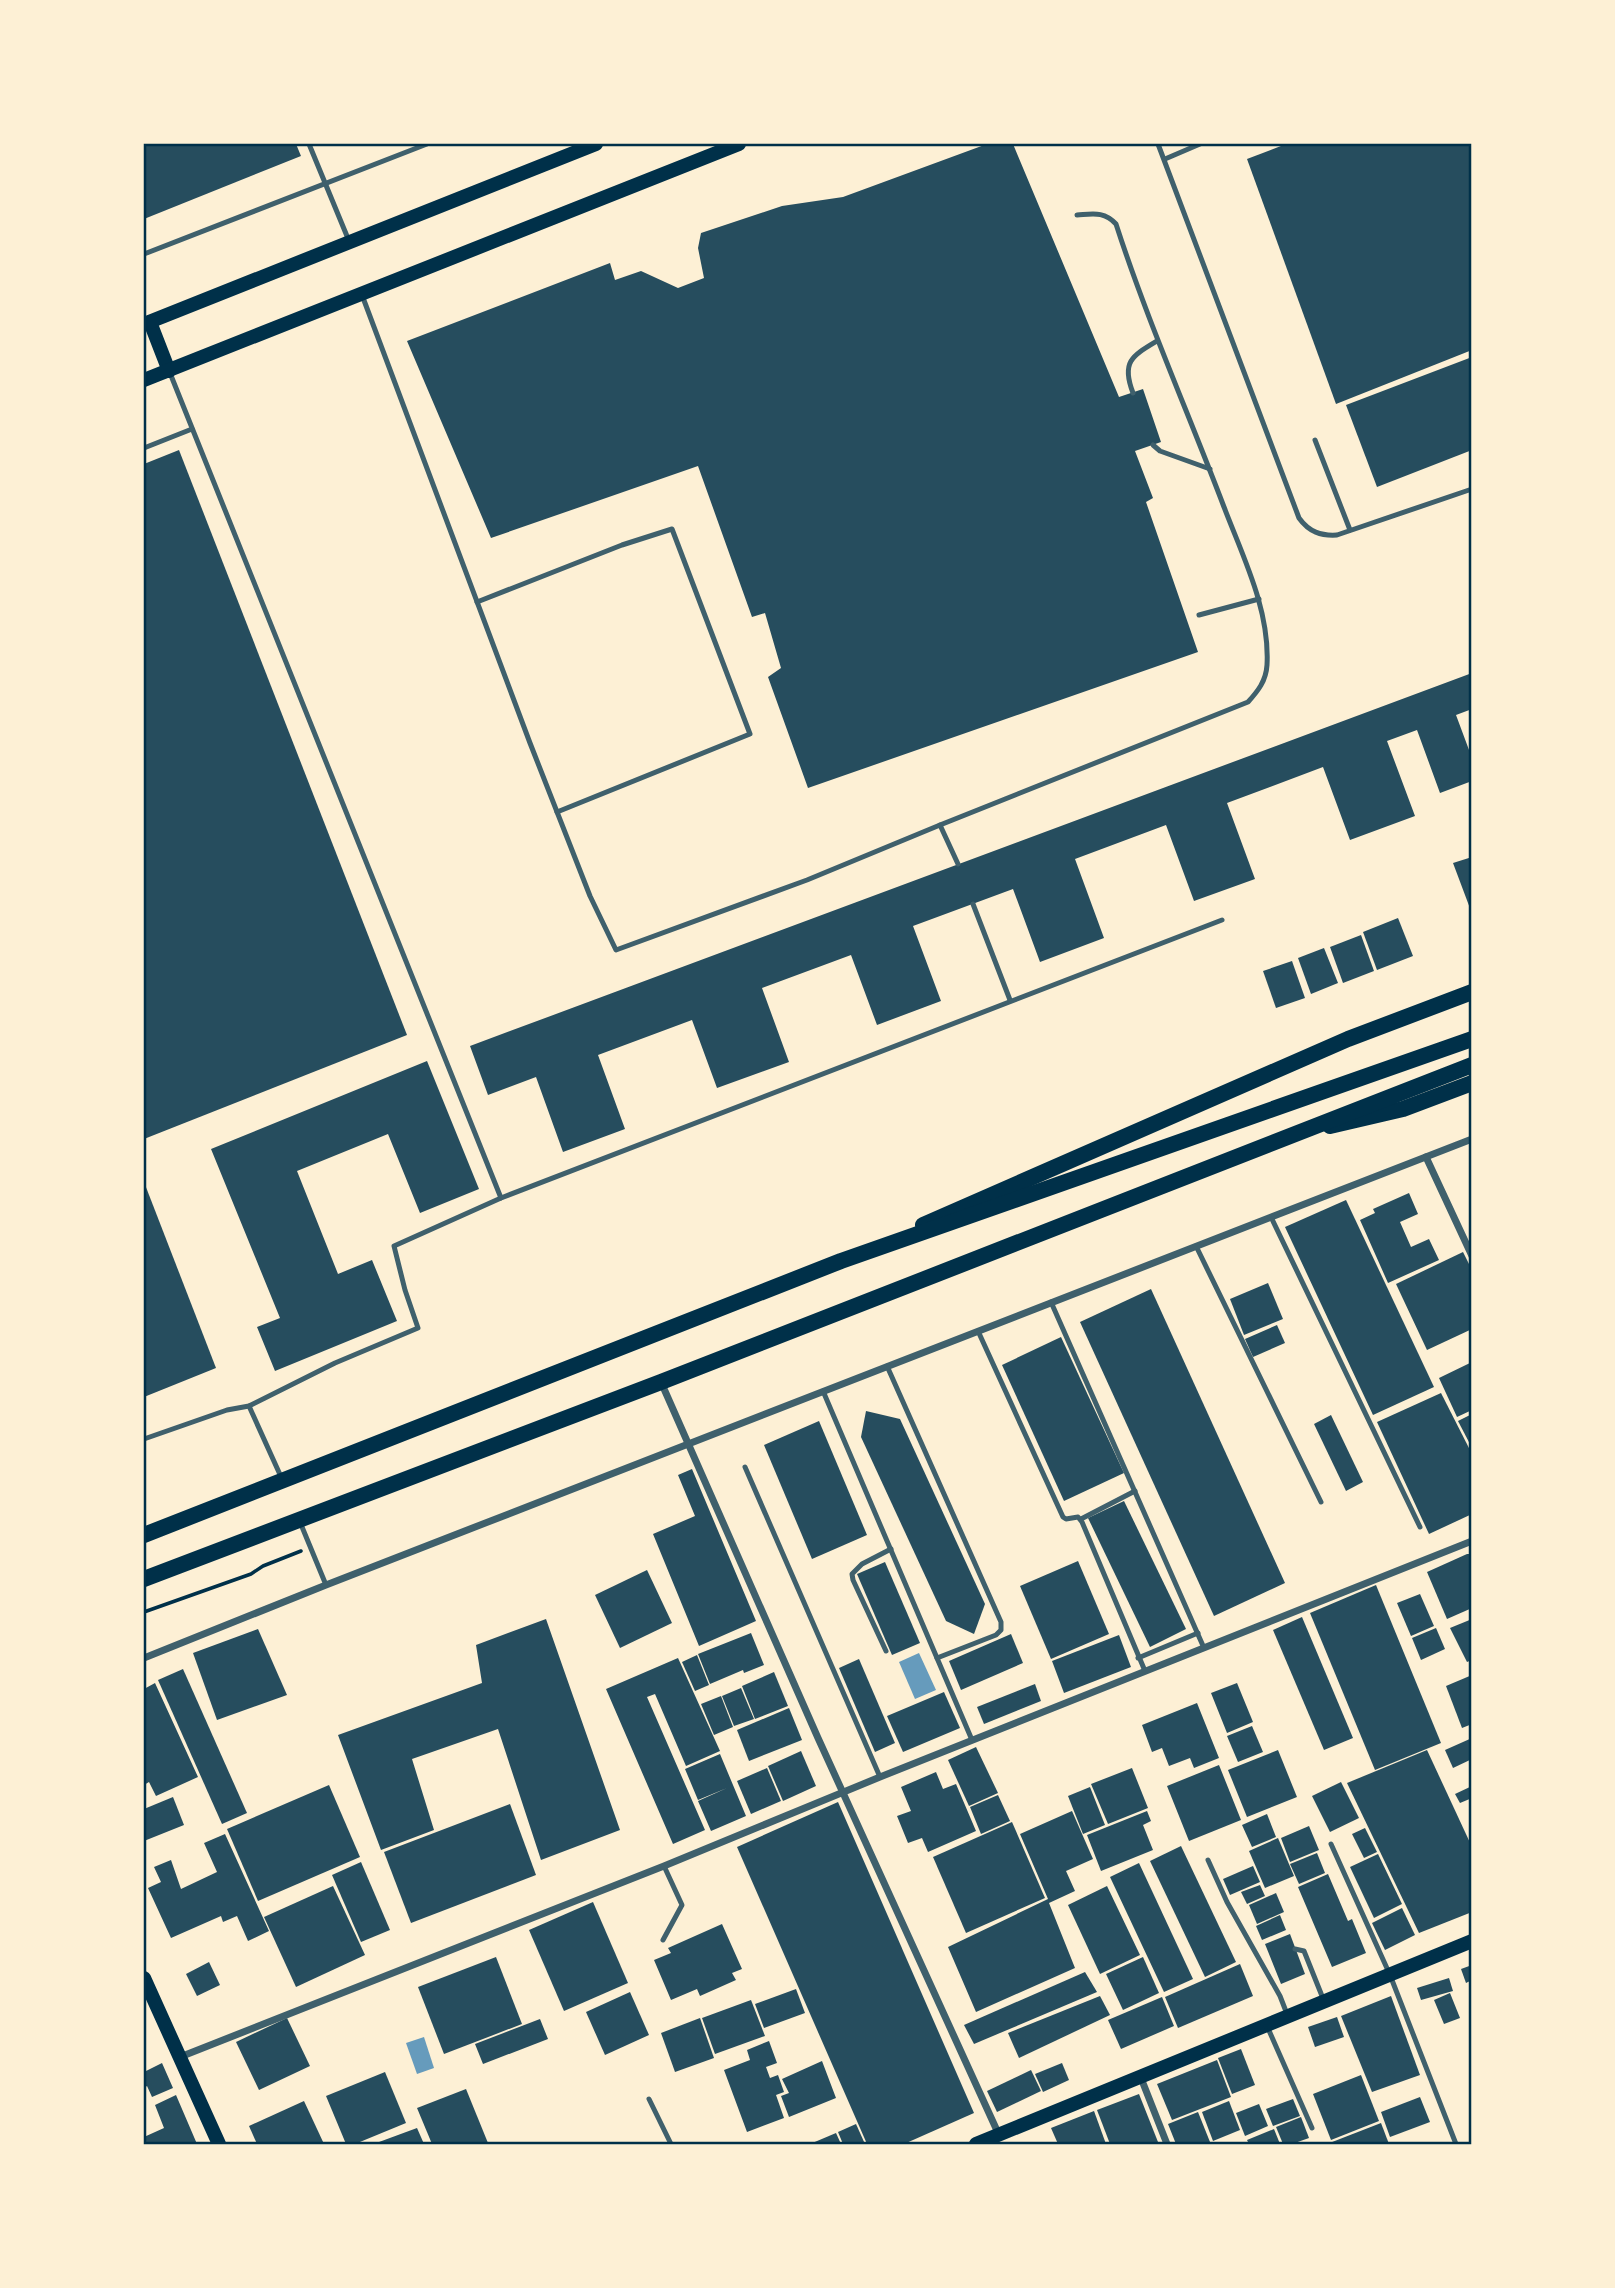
<svg xmlns="http://www.w3.org/2000/svg" width="1615" height="2288" font-family="Inter,sans-serif">
<rect width="100%" height="100%" fill="#fdf0d5"/>
<g fill="#669bbc">
<path d="M919,1653l17,37 -21,9 -16,-37z"/>
<path d="M424,2037l10,31 -17,6 -11,-31z"/>
</g>
<g fill="#264d5e">
<path d="M144,144h152l5,12 -157,63z"/>
<path d="M987,144h26l106,253 24,-8 18,53 -26,9 18,47 -7,4 52,150 -390,136 -40,-111 13,-9 -16,-55 -13,4 -54,-151 -207,72 -84,-197 203,-78 5,17 26,-9 37,17 26,-10 -6,-30 3,-15 81,-27 61,-9z"/>
<path d="M1286,144h186v206l-136,54 -89,-245z"/>
<path d="M1472,357v93l-95,37 -31,-82z"/>
<path d="M179,450l228,585 -263,104v-675z"/>
<path d="M1472,673v36l-16,6 16,43v23l-32,12 -23,-63 -30,11 28,75 -65,24 -27,-73 -96,36 28,76 -61,22 -28,-76 -91,34 29,79 -64,24 -27,-73 -100,37 28,75 -64,24 -26,-70 -89,33 27,74 -72,26 -25,-68 -94,35 27,74 -62,23 -27,-75 -48,18 -18,-49z"/>
<path d="M1472,857v54h-1l-18,-48z"/>
<path d="M1398,918l15,38 -36,14 -14,-38z"/>
<path d="M1361,935l13,36 -31,12 -13,-36z"/>
<path d="M1324,948l14,35 -27,11 -13,-36z"/>
<path d="M1292,961l13,37 -29,10 -13,-37z"/>
<path d="M427,1061l52,128 -59,24 -32,-79 -91,37 41,103 34,-14 25,61 -122,50 -18,-44 23,-9 -69,-169z"/>
<path d="M144,1182l72,186 -72,29z"/>
<path d="M1409,1193l9,21 -18,8 11,25 18,-8 10,21 -51,23 -28,-63 15,-7 -2,-4z"/>
<path d="M1346,1200l88,187 -61,28 -88,-188z"/>
<path d="M1463,1252l9,18v59l-45,21 -31,-66z"/>
<path d="M1268,1283l15,36 -39,16 -14,-36z"/>
<path d="M1151,1289l134,294 -71,33 -134,-294z"/>
<path d="M1277,1325l8,18 -32,14 -8,-18z"/>
<path d="M1061,1337l63,136 -60,28 -62,-136z"/>
<path d="M1472,1362v48l-15,7 -18,-39z"/>
<path d="M1441,1393l31,61v60l-43,20 -52,-112z"/>
<path d="M866,1411l34,8 85,185 -11,30 -28,-13 -85,-184z"/>
<path d="M1472,1414v34l-14,-27z"/>
<path d="M1331,1415l32,67 -17,9 -32,-67z"/>
<path d="M819,1421l48,114 -55,24 -48,-114z"/>
<path d="M692,1469l64,152 -57,25 -46,-112 42,-18 -17,-41z"/>
<path d="M1124,1501l62,128 -36,18 -62,-129z"/>
<path d="M1467,1554h5v54l-25,11 -20,-47z"/>
<path d="M1078,1561l31,73 -58,25 -31,-73z"/>
<path d="M885,1562l35,81 -28,12 -35,-81z"/>
<path d="M647,1570l25,53 -52,25 -25,-53z"/>
<path d="M1376,1585l65,158 -66,27 -65,-157z"/>
<path d="M1420,1594l14,32 -23,10 -14,-33z"/>
<path d="M1302,1617l51,121 -29,12 -51,-120z"/>
<path d="M546,1619l74,211 -79,30 -43,-131 -86,30 22,71 -53,20 -43,-115 144,-52 -6,-38z"/>
<path d="M1472,1619v41l-5,2 -17,-34z"/>
<path d="M1436,1628l9,21 -24,11 -9,-22z"/>
<path d="M258,1629l29,66 -70,25 -24,-67z"/>
<path d="M751,1633l13,32 -20,8 -1,-3 -33,14 -12,-30z"/>
<path d="M1011,1634l12,29 -62,27 -12,-29z"/>
<path d="M1119,1635l12,32 -67,26 -12,-32z"/>
<path d="M697,1655l12,30 -14,6 -13,-29z"/>
<path d="M678,1658l42,93 -34,15 -31,-72 -8,3 58,133 -32,14 -67,-155z"/>
<path d="M859,1659l36,84 -20,9 -36,-84z"/>
<path d="M183,1669l64,144 -25,11 -64,-144z"/>
<path d="M774,1672l14,34 -33,13 -13,-33z"/>
<path d="M1472,1675v49l-10,4 -16,-42z"/>
<path d="M155,1683l43,94 -42,19 -7,-14 -5,3v-96z"/>
<path d="M1237,1683l16,39 -26,11 -16,-40z"/>
<path d="M1035,1684l6,17 -57,23 -7,-17z"/>
<path d="M741,1688l13,31 -20,7 -12,-30z"/>
<path d="M944,1692l16,36 -57,24 -16,-36z"/>
<path d="M721,1696l12,31 -19,8 -13,-31z"/>
<path d="M1197,1703l22,55 -25,10 -4,-10 -21,8 -7,-18 -10,4 -10,-27z"/>
<path d="M789,1708l13,32 -53,21 -12,-31z"/>
<path d="M1252,1726l11,26 -25,10 -11,-26z"/>
<path d="M1472,1738v21l-19,9 -8,-18z"/>
<path d="M976,1747l22,46 -29,13 -21,-46z"/>
<path d="M1278,1750l19,47 -50,20 -19,-47z"/>
<path d="M1427,1750l45,97v65l-53,21 -72,-150z"/>
<path d="M801,1751l15,35 -33,15 -15,-35z"/>
<path d="M720,1754l26,62 -35,15 -13,-30 29,-13 -29,12 -13,-31z"/>
<path d="M1219,1765l22,55 -52,21 -22,-55z"/>
<path d="M767,1768l14,33 -30,13 -14,-33z"/>
<path d="M1132,1768l16,40 -40,16 -17,-40z"/>
<path d="M936,1772l7,17 13,-5 20,47 -48,21 -6,-14 -14,5 -11,-27 14,-5 -10,-24z"/>
<path d="M1341,1782l18,36 -29,14 -18,-36z"/>
<path d="M329,1785l31,72 -102,44 -31,-72z"/>
<path d="M1472,1786v12l-12,5 -5,-9z"/>
<path d="M1090,1787l15,38 -22,9 -15,-38z"/>
<path d="M998,1795l12,26 -29,13 -11,-27z"/>
<path d="M173,1797l11,28 -40,16v-32z"/>
<path d="M838,1802l136,311 -70,31h-37l-130,-297z"/>
<path d="M510,1804l26,71 -125,48 -27,-71z"/>
<path d="M1072,1811l21,48 -27,12 9,20 -26,12 26,65 -99,44 -28,-65 100,-48 -28,-65z"/>
<path d="M1147,1811l4,10 -8,4 10,25 -52,21 -14,-36z"/>
<path d="M1267,1814l9,23 -24,10 -10,-22z"/>
<path d="M1012,1822l33,76 -79,35 -33,-76z"/>
<path d="M1309,1826l10,24 -29,12 -9,-24z"/>
<path d="M1365,1828l12,24 -13,6 -12,-24z"/>
<path d="M225,1834l44,97 -21,10 -11,-25 -14,6 -2,-6 -50,22 -23,-50 13,-6 -7,-15 17,-7 10,29 36,-17 -13,-29z"/>
<path d="M1278,1838l16,38 -29,12 -16,-37z"/>
<path d="M1181,1846l55,116 -31,15 -55,-116z"/>
<path d="M1317,1853l8,20 -26,11 -9,-20z"/>
<path d="M1378,1854l24,50 -28,14 -24,-51z"/>
<path d="M361,1862l29,68 -29,12 -29,-67z"/>
<path d="M1139,1863l54,116 -29,13 -54,-115z"/>
<path d="M1253,1866l7,16 -30,13 -7,-16z"/>
<path d="M1328,1874l20,47 4,-2 14,34 -34,14 -34,-80z"/>
<path d="M1260,1885l5,11 -18,8 -6,-12z"/>
<path d="M333,1886l32,69 -69,32 -32,-70z"/>
<path d="M1107,1886l33,69 -40,19 -32,-69z"/>
<path d="M1276,1893l8,19 -27,12 -8,-19z"/>
<path d="M593,1902l35,81 -64,28 -35,-81z"/>
<path d="M1402,1908l13,27 -30,15 -13,-27z"/>
<path d="M1280,1915l6,15 -24,10 -6,-14z"/>
<path d="M722,1924l20,45 -10,4 4,7 -36,16 -3,-7 -26,11 -17,-40 17,-7 -3,-5z"/>
<path d="M1290,1934l15,40 -24,10 -16,-40z"/>
<path d="M496,1957l26,67 -78,30 -26,-67z"/>
<path d="M1143,1957l16,36 -36,17 -17,-36z"/>
<path d="M209,1962l11,23 -23,11 -11,-22z"/>
<path d="M1240,1964l13,32 -75,32 -13,-31z"/>
<path d="M1472,1965v15l-6,3 -5,-14z"/>
<path d="M1085,1972l12,20 -123,52 -10,-19z"/>
<path d="M1449,1978l4,13 -32,9 -4,-12z"/>
<path d="M796,1989l9,24 -41,15 -9,-24z"/>
<path d="M630,1992l19,43 -44,20 -19,-43z"/>
<path d="M1450,1993l10,25 -16,6 -10,-24z"/>
<path d="M1100,1996l10,19 -91,43 -11,-25z"/>
<path d="M1391,1996l29,79 -48,17 -31,-76z"/>
<path d="M1162,1997l12,29 -53,23 -13,-29z"/>
<path d="M751,2000l14,36 -50,18 -13,-36z"/>
<path d="M1337,2017l7,20 -29,10 -7,-20z"/>
<path d="M287,2018l23,48 -51,24 -23,-48z"/>
<path d="M700,2018l14,40 -39,14 -14,-39z"/>
<path d="M540,2019l8,20 -65,25 -8,-20z"/>
<path d="M769,2041l8,22 -11,4 4,11 8,-3 6,17 -8,3 8,23 -37,14 -23,-62 26,-10 -3,-10z"/>
<path d="M1241,2049l14,36 -23,9 -14,-36z"/>
<path d="M1217,2060l14,37 -59,23 -15,-36z"/>
<path d="M822,2061l14,37 -47,19 -8,-21 8,-3 -7,-14z"/>
<path d="M162,2063l11,25 -21,9 -5,-11 -3,2v-16z"/>
<path d="M1062,2063l7,17 -26,12 -8,-18z"/>
<path d="M1031,2070l10,21 -44,21 -10,-21z"/>
<path d="M385,2072l21,51 -51,21h-9l-20,-48z"/>
<path d="M1361,2075l18,46 -48,19 -18,-46z"/>
<path d="M466,2089l22,54 -56,1 -15,-36z"/>
<path d="M1139,2094l19,48 -7,2h-41l-13,-34z"/>
<path d="M176,2095l21,49h-53v-7l20,-9 -9,-23z"/>
<path d="M1420,2097l10,25 -40,15 -9,-25z"/>
<path d="M1293,2099l7,17 -27,10 -7,-17z"/>
<path d="M304,2101l20,43h-67l-8,-18z"/>
<path d="M1229,2101l11,29 -27,11 -11,-29z"/>
<path d="M1259,2104l9,22 -23,10 -9,-23z"/>
<path d="M1094,2111l12,33h-48l-7,-16z"/>
<path d="M1198,2112l12,30 -7,2h-27l-8,-20z"/>
<path d="M1301,2117l8,21 -17,6h-9l-7,-17z"/>
<path d="M1381,2123l8,21h-62z"/>
<path d="M856,2124l9,20h-22l-5,-12z"/>
<path d="M417,2128l7,16h-45v-2z"/>
<path d="M1274,2129l6,15h-31l-2,-4z"/>
<path d="M836,2133l5,11h-31z"/>
</g>
<g fill="none" stroke-linecap="round" stroke-linejoin="round">
<path stroke="#003049" stroke-width="3.5" d="M144,1612l107,-38 12,-8 38,-15"/>
<g stroke="#3f606c" stroke-width="5">
<path d="M309,144l40,97"/>
<path d="M1158,144l141,374c10,14 22,18 38,17l135,-46"/>
<path d="M1165,159l35,-15"/>
<path d="M144,254l283,-110"/>
<path d="M362,295l168,448 60,153 26,54 191,-70 133,-55 308,-123c10,-11 18,-21 19,-37 3,-55 -24,-108 -43,-158 -36,-95 -77,-187 -108,-283 -12,-13 -23,-10 -39,-9"/>
<path d="M170,373l331,825"/>
<path d="M1133,393c-12,-31 -1,-37 24,-52"/>
<path d="M1315,440l35,90"/>
<path d="M1153,445l7,6 50,18"/>
<path d="M144,448l48,-19"/>
<path d="M477,602l145,-57 50,-16 78,205 -193,78"/>
<path d="M1199,615l60,-16"/>
<path d="M940,825l18,39"/>
<path d="M973,904l37,96"/>
<path d="M1271,1217l149,310"/>
<path d="M1196,1246l125,256"/>
<path d="M1051,1302l153,346"/>
<path d="M978,1331l85,186 3,2 12,-2 4,5 63,149"/>
<path d="M887,1366l114,256v8l-5,5 -59,23"/>
<path d="M823,1391l149,349"/>
<path d="M249,1406l33,73"/>
<path d="M144,1439l83,-29 22,-4 86,-43 83,-35 -13,-38 -11,-44 107,-48 721,-278"/>
<path d="M745,1467l135,310"/>
<path d="M1081,1519l54,-28"/>
<path d="M300,1522l26,63"/>
<path d="M886,1651l-33,-71 -1,-6 10,-10 29,-15"/>
<path d="M1138,1658l60,-25"/>
<path d="M1331,1844l59,131 66,169"/>
<path d="M1208,1860l19,42 53,94 7,18"/>
<path d="M663,1940l19,-35 -18,-39"/>
<path d="M1295,1949l9,2 20,50"/>
<path d="M1267,2026l45,102"/>
<path d="M649,2099l22,45"/>
</g>
<g stroke="#3f606c" stroke-width="7">
<path d="M1426,1157l46,99"/>
<path d="M661,1382l157,356 181,397"/>
<path d="M144,1658l182,-73 1146,-446"/>
<path d="M180,2057l484,-191 216,-89 592,-236"/>
<path d="M1141,2078l26,66"/>
</g>
<g stroke="#003049" stroke-width="14">
<path d="M150,322l19,49"/>
<path d="M144,324l452,-180"/>
<path d="M144,380l595,-236"/>
<path d="M144,1978l75,166"/>
<path d="M976,2144l496,-203"/>
</g>
<g stroke="#003049" stroke-width="16">
<path d="M1330,1126l73,-17 69,-26"/>
<path d="M923,1225l425,-186 124,-47"/>
</g>
<g stroke="#003049" stroke-width="16">
<path d="M144,1535l697,-274 631,-222"/>
<path d="M144,1579l517,-197 811,-317"/>
</g>
</g>
<rect width="1615" height="2288" fill="none" stroke="#fdf0d5" stroke-width="290"/>
<rect x="145" y="145" width="1325" height="1998" fill="none" stroke="#003049" stroke-width="2.5"/>
</svg>
